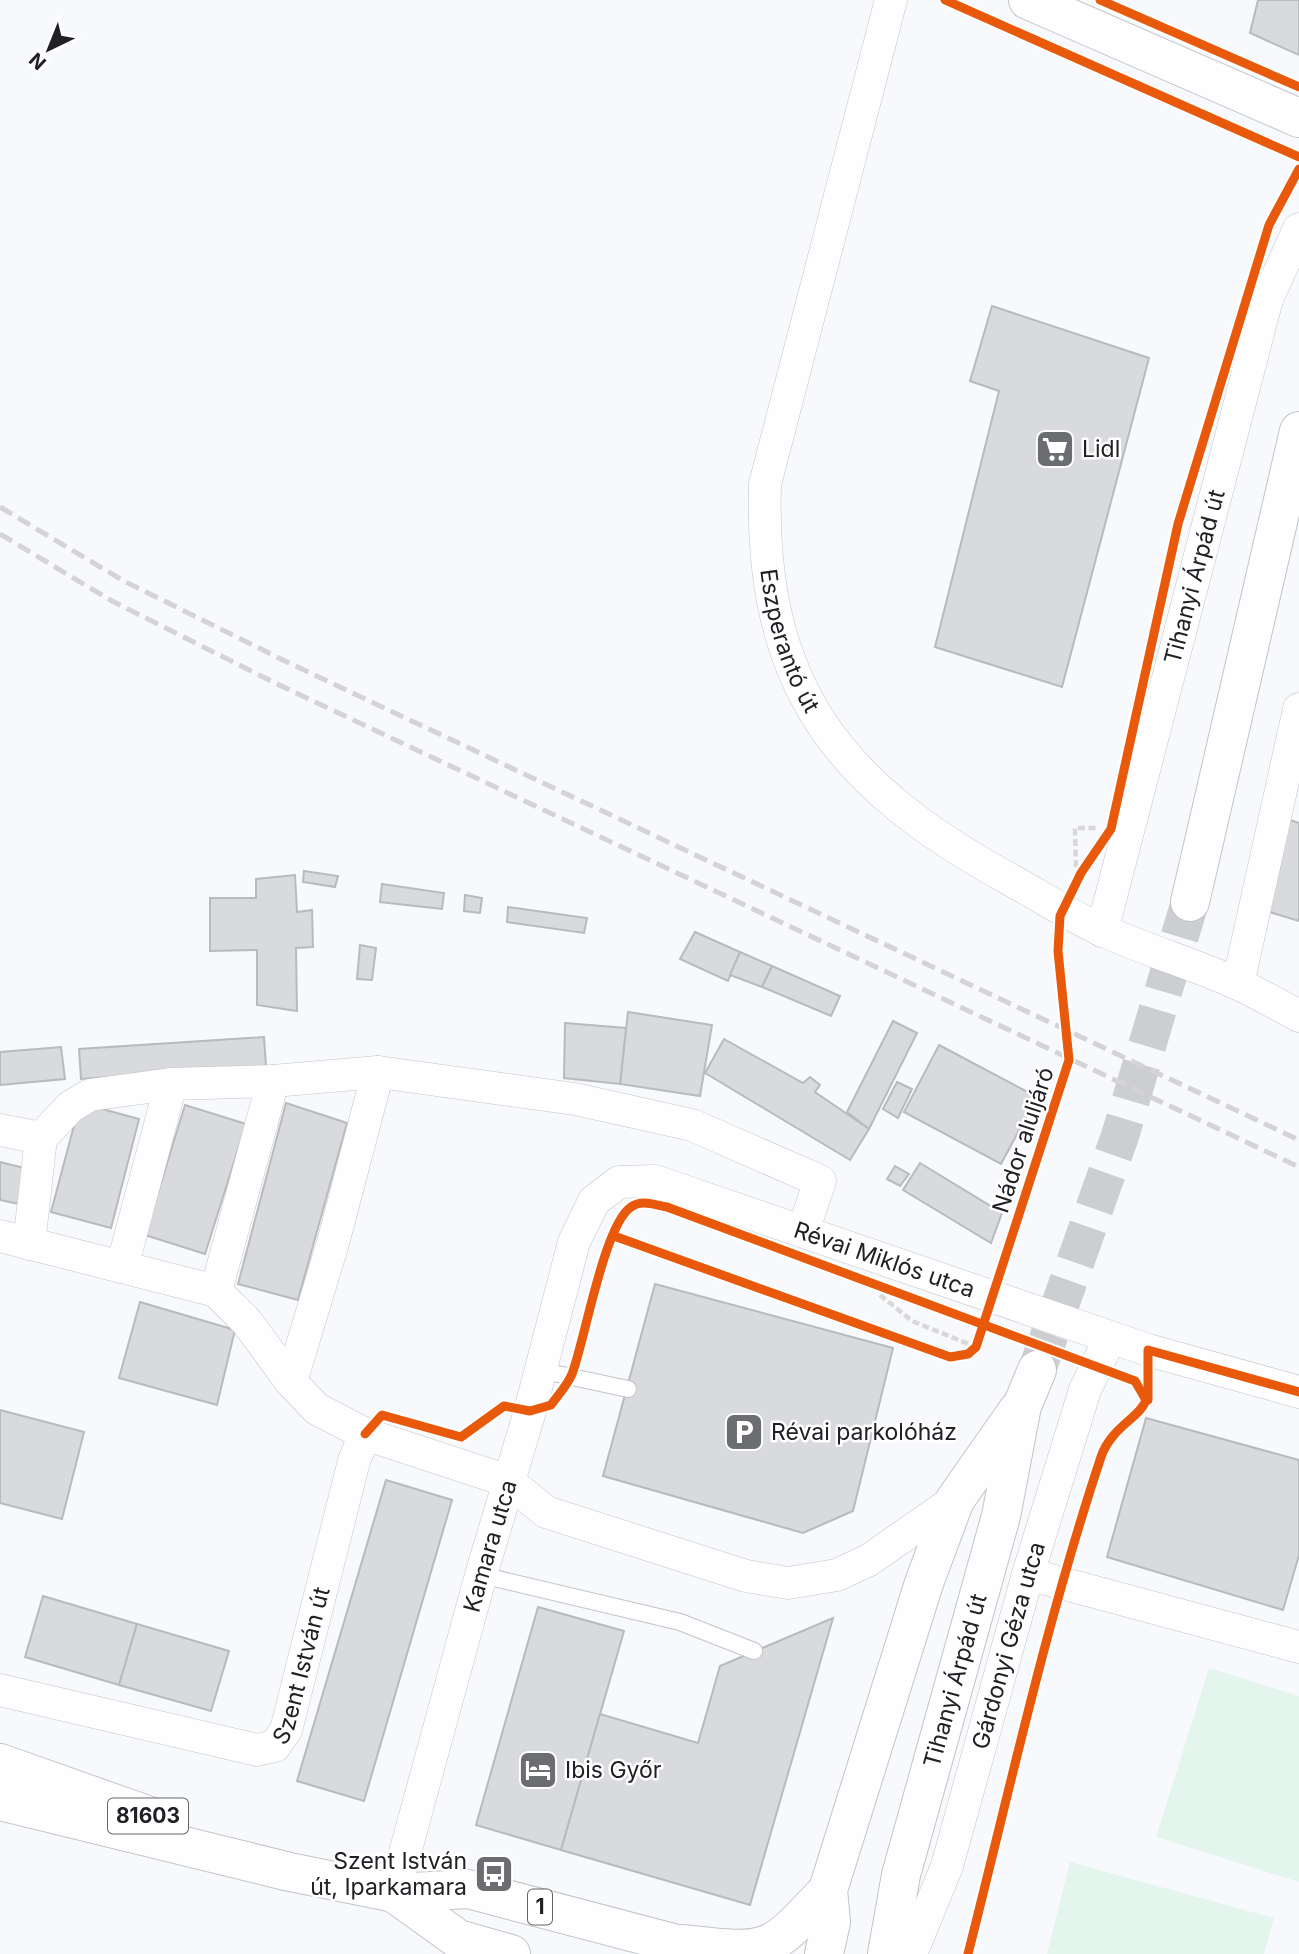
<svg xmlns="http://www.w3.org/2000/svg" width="1299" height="1954" font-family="Inter,sans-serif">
<rect width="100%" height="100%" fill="#f7f9fc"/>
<g fill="#e4f5ed">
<path d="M1209,1668l90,28v186l-143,-45z"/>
<path d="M1070,1862l204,56 -10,36h-217z"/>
</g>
<g fill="#d9dadd" stroke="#b8babd" stroke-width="2">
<path d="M1258,0h41v55l-49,-22z"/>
<path d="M992,306l157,52 -87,329 -127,-40 64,-256 -29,-10z"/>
<path d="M1290,820l9,3v98l-36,-11z"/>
<path d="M304,871l34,5 -3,11 -32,-5z"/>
<path d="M295,875l2,37 15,-2 1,37 -17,1 1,63 -40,-6v-55l-47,1v-53h46v-19z"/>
<path d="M382,884l62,9 -2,16 -62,-7z"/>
<path d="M465,895l17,3 -2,15 -16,-2z"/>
<path d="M508,907l79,11 -3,15 -77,-11z"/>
<path d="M695,932l45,20 -12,29 -48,-22z"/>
<path d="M360,945l16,3 -4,32 -15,-1z"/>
<path d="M740,952l32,14 -10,21 -32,-12z"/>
<path d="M772,966l68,30 -9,20 -69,-29z"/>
<path d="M628,1012l84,13 -12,71 -80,-12z"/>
<path d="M893,1021l24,12 -48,96 -22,-17z"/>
<path d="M565,1023l61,5 -6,56 -56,-6z"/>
<path d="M264,1037l2,29 -185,13 -2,-30z"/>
<path d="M724,1039l79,44 7,-6 10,8 -5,7 54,37 -19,31 -145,-87z"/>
<path d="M939,1045l98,52 -36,67 -97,-52z"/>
<path d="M61,1047l4,32 -65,6v-33z"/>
<path d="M897,1082l15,7 -14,29 -15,-9z"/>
<path d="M80,1103l59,16 -28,109 -60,-16z"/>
<path d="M286,1103l61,20 -49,177 -60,-16z"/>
<path d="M185,1105l61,19 -41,130 -60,-19z"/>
<path d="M0,1162l28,7 -9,35 -19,-4z"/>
<path d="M920,1163l82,50 -11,30 -88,-53z"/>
<path d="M895,1166l14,8 -9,12 -13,-7z"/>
<path d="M655,1284l238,64 -40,163 -50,22 -200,-57z"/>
<path d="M140,1302l95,28 -18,75 -98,-27z"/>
<path d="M0,1410l84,22 -22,87 -62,-16z"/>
<path d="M1146,1418l153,42v95l-16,55 -176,-53z"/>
<path d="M386,1480l66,20 -88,301 -67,-20z"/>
<path d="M43,1596l94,28 -18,61 -94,-28z"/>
<path d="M538,1607l86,24 -63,219 -85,-25z"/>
<path d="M833,1618l-83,287 -189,-55 39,-136 98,29 22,-77z"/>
<path d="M137,1624l92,27 -18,60 -92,-26z"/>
</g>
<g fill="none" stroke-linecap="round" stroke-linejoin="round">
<path stroke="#ccced1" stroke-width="38" stroke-dasharray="38 19" stroke-linecap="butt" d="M1037,1370l83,-234 70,-234"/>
<g stroke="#c2c4c7" stroke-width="18">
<g id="lane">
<path d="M539,1370l89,19"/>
<path d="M481,1575l199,47 74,29"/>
</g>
</g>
<g stroke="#c2c4c7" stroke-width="33">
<g id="street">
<path id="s1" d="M891,0l-126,484c-6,203 74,302 246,396 31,17 61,37 93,51 44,20 90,33 134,53 21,10 41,21 61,32"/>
<path id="s2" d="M1102,931l165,-632 32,-70"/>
<path d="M1238,984l61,-275"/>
<path d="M0,1130l41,8 29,-31 20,-12 81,-11 102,-3 105,-9 197,27 117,26 128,56 -17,50"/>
<path d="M0,1236l216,55 31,31 44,60 26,27 48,25 143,47 38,31 200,64 42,7 49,-8 32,-15 86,-60"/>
<path d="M29,1244l12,-106"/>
<path d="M122,1267l49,-183"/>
<path d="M216,1291l57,-210"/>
<path d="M291,1382l42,-139 45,-171"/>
<path d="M1028,1574l271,73"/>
<path id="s3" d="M0,1690l257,60 18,-4 11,-16 68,-269 11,-27"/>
<path id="s4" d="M394,1893l87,-318 49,-164 44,-169 20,-41 25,-19 36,-1 493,169 151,42"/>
<path id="s5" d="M911,1954l36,-88 81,-292 57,-184 25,-52"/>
</g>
</g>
<g stroke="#c2c4c7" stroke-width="40">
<g id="secondary">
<path d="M1028,0l271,118"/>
<path d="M1190,902l109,-471"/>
<path d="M683,1944c88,10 85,10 145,-54"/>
<path d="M824,1954l7,-32 -3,-32 96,-307 31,-83 63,-90"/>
<path id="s6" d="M887,1954l14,-79 100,-359 21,-110 15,-36"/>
</g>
</g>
<g stroke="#c2c4c7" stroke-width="40">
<g id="primary">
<path d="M0,1763l150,53"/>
<path d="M0,1801l290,71 104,21 74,-4 247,65"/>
<path d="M394,1893l64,46 53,15"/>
</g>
</g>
<g stroke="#d8d8d8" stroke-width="4.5" stroke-dasharray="7 3.5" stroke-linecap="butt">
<path d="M1076,867l-1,-39h21"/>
<path d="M880,1295l32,26 64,26"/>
</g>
<use href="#lane" stroke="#fefeff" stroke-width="16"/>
<use href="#street" stroke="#fefeff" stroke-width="32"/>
<use href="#secondary" stroke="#fefeff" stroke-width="38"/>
<use href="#primary" stroke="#fefeff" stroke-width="38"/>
<g stroke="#d4d4d6" stroke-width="5" stroke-dasharray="14 7" stroke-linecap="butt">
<path d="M0,507l122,73 165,82 1012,478"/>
<path d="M0,534l112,67 163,82 1024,484"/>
</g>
<g stroke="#fff" stroke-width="13">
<g id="cycleway">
<path d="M945,0l354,157"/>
<path d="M1100,0l199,87"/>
<path d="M614,1236l336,121 18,-3 8,-7 93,-287 -11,-109 2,-35 21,-43 30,-44 67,-305 91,-299 30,-56"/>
<path d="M1148,1400v-50l151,42"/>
<path d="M365,1434l17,-19 79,22 43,-31 26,5 21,-6c7,-10 16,-19 21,-31 13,-34 32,-149 59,-167 11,-8 24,-2 36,0l468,174 11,19c-5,17 -35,27 -45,57 -54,162 -91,331 -133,497"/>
</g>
</g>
<use href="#cycleway" stroke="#e8590c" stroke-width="9"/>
</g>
<defs>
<g id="supermarket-square" transform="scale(2.0125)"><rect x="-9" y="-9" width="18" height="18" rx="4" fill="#6b6d70" stroke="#fff"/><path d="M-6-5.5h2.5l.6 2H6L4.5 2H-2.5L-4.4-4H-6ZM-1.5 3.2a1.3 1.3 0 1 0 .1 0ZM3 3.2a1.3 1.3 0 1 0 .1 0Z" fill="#fff"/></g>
<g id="parking-square" transform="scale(2.0125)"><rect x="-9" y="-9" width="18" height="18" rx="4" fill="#6b6d70" stroke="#fff"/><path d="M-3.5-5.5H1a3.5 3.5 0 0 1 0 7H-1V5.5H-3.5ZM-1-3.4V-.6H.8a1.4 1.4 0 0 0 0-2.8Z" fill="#fff"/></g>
<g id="hotel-square" transform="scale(2.0125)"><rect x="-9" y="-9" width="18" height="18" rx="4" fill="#6b6d70" stroke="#fff"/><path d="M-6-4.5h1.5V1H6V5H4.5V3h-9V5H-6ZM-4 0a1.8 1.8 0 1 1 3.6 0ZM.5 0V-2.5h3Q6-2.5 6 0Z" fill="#fff"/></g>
<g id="bus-square" transform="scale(2.0125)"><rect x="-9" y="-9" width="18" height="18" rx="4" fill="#6b6d70" stroke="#fff"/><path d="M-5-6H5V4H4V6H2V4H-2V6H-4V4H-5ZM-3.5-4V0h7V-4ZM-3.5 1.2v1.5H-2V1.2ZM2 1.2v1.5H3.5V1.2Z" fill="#fff"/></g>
</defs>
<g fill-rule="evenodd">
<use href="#supermarket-square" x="1055" y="449"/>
<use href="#parking-square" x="744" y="1432"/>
<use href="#hotel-square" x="538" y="1770"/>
<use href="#bus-square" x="494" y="1874"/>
</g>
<g text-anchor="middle" stroke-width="5" stroke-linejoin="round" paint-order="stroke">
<g fill="#fff" stroke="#636466" stroke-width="2">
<rect x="108" y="1798.5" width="80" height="35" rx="5"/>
<rect x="528" y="1889.5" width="24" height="35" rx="5"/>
</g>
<g font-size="21" font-weight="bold" fill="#202125">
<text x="148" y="1823">81603</text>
<text x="540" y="1914">1</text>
</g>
<g font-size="23" fill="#202125" stroke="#fff" text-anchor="start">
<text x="1082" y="457">Lidl</text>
<text x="771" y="1440">Révai parkolóház</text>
<text x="565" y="1778">Ibis Győr</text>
<text x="467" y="1869" text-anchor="end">Szent István<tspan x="467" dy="26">út, Iparkamara</tspan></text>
</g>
<g font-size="23" fill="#202125" stroke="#fff">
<text dy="8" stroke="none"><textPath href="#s2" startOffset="366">Tihanyi Árpád út</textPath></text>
<text dy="8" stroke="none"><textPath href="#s1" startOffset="660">Eszperantó út</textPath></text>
<text transform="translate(1023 1140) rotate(-72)" y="8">Nádor aluljáró</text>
<text dy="8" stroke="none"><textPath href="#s4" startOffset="1031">Révai Miklós utca</textPath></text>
<text dy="8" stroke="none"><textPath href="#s4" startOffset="360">Kamara utca</textPath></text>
<text dy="8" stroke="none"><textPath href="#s5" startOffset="324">Gárdonyi Géza utca</textPath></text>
<text dy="8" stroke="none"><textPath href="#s3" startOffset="368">Szent István út</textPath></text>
<text dy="8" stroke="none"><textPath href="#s6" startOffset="282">Tihanyi Árpád út</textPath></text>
</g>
</g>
<g transform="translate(49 49) rotate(223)" stroke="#ffffff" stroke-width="5" paint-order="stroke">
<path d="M0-5L12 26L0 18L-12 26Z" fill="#202125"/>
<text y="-10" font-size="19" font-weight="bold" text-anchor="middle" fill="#202125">N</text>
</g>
</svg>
